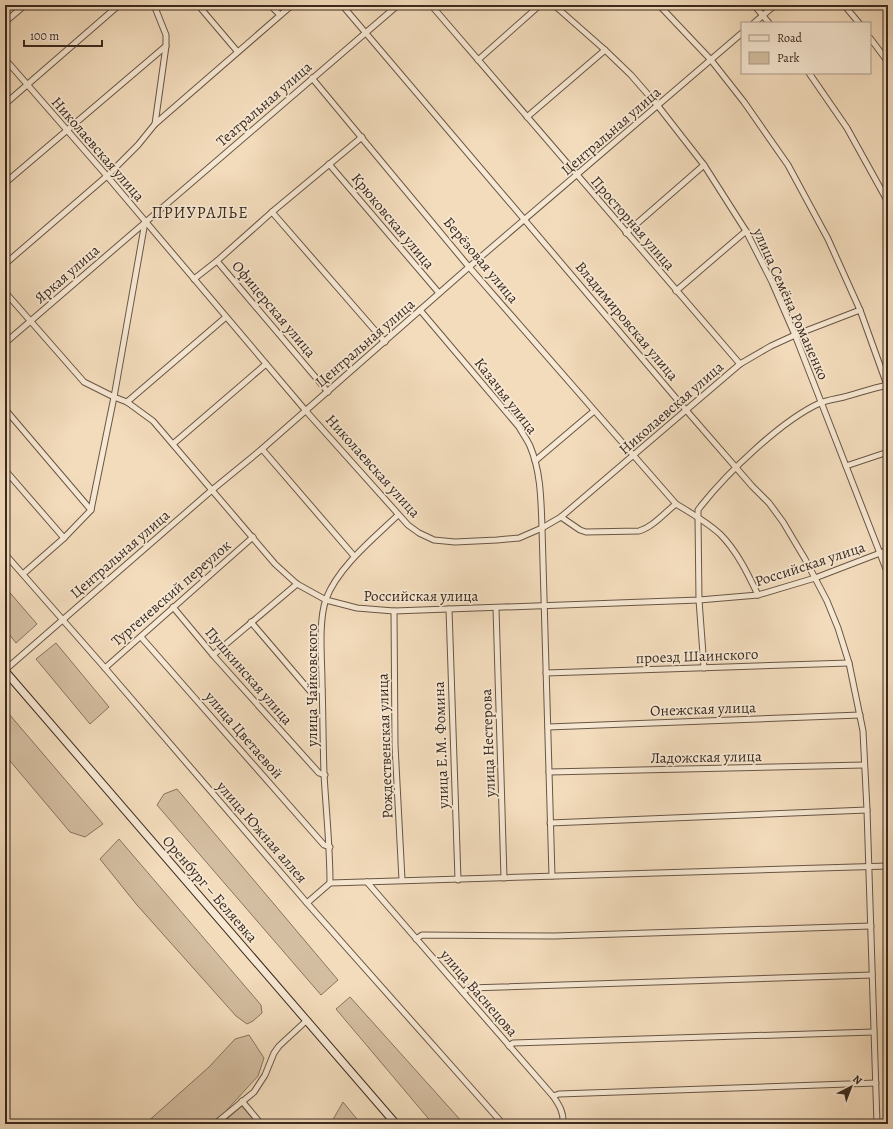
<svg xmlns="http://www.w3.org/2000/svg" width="893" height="1129" font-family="Alegreya,serif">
<rect width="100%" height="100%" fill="#f3dcbc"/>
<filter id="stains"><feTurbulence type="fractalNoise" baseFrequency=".005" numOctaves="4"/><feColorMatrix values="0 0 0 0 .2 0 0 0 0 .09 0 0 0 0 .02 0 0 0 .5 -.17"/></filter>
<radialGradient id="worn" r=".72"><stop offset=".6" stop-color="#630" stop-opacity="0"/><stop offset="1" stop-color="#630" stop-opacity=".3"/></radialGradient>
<g fill="#d4bea1" stroke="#877460">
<path d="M5,587l32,37 -21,19 -11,-14z"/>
<path d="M56,643l53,64 -19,17 -54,-65z"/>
<path d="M5,709l4,5 94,110 -18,13 -15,-5 -65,-77z"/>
<path d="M177,789l161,191 -17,15 -164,-190 7,-11z"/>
<path d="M119,839l142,166 1,8 -9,8 -6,3 -11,-8 -99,-111 -37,-46z"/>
<path d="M350,997l114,127h-31l-97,-115z"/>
<path d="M249,1035l15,23 -6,18 -34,37 -14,11h-65l64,-57 26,-28z"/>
<path d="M343,1102l18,22h-29l-1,-1z"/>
<path d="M242,1106l15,18h-36z"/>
</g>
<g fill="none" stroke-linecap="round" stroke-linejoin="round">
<g stroke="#685646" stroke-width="7">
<g id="street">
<path d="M154,5l12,30v11l-11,78"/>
<path d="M198,5l39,46"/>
<path d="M270,5l10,10"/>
<path d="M342,5l344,405 66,76 17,17 14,19 22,37 22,42 11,27 11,35 14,68 4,79 10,314"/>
<path d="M431,5l309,359"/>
<path d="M554,5l51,45 26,25 27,31 46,59 42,66 26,51 23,53 93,239"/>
<path d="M659,5l52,55 33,42 44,63 40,74 32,71 27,75"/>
<path d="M754,5l15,18"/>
<path d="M844,5l15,18"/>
<path d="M5,22l20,-17"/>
<path d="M754,23l21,-18"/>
<path d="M870,38l18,24"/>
<path d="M5,59l102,117 199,235 102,114 11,8 15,7 21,2 42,-2 22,-2 23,-10 19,-11 179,-153 31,-18 24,-11 65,-25"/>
<path d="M478,60l62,-55"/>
<path d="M809,73l38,55 41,74"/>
<path d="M312,78l157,189 207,237c15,9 31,18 44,30 17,17 28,40 38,61"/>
<path d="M5,104l114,-99"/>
<path d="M527,117l78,-67"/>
<path d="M329,164l110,129"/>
<path d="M5,183l161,-137"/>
<path d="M272,212l113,130"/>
<path d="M626,233l78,-68"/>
<path d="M217,261l111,131"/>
<path d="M5,264l102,-88 31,-31 17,-21 137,-119"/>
<path d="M194,279l23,-18 55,-49 90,-75"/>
<path d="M676,291l70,-60"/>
<path d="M5,292l79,90 30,15 13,5 26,19 122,143 22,20 29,16 31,8 37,3 305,-11 59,-5 57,-17 73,-28"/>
<path d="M420,310l99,117c3,6 8,12 11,19 11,26 11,54 12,82l10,348"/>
<path d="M5,343l393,-338"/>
<path d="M127,402l99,-85"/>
<path d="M5,409l86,101"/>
<path d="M173,444l93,-80"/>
<path d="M262,449l92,107"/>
<path d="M535,461l59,-50"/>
<path d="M846,466l42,-14"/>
<path d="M5,470l59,68"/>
<path d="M561,517l19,13 6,2 53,-1c14,-4 25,-18 37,-27"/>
<path d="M5,554l100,114 202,235 196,221"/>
<path d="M23,574l41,-36 27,-28 23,-113 31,-175"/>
<path d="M173,607l40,48 106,118 6,2"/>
<path d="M496,608l8,270"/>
<path d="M449,609l9,271"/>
<path d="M394,611l1,134 7,135"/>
<path d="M251,622l59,69 12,-1"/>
<path d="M141,637l183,208 6,2"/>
<path d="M213,655l84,-71"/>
<path d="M105,668l148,-131"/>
<path d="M704,668l-5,-68 -1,-83v-7l3,-4c26,-33 81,-86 119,-103 8,-3 16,-4 24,-6 15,-4 29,-9 44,-12"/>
<path d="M5,670l207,-180 50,-41 207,-182 273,-234"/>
<path d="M546,673l303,-10"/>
<path d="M548,727l312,-12"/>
<path d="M549,772l315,-7"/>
<path d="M550,823l317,-13"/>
<path d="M367,882l186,214c6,9 11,16 10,28"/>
<path d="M330,883c0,-37 -4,-73 -6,-109 -1,-30 -1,-60 -2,-91 0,-24 -4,-61 4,-84 12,-32 48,-61 72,-84"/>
<path d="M307,903l23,-20 558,-17"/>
<path d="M416,939l6,-4 132,1 317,-10"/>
<path d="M463,992l6,-4 403,-13"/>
<path d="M509,1046l4,-3 361,-11"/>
<path d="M553,1096l6,-2 317,-11"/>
<path d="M242,1101l19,23"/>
<path d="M215,1124l39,-32 11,-17 9,-22 5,-7 27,-25"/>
</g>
</g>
<g stroke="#3a291f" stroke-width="9">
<path id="secondary" d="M5,671l391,453"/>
</g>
<use href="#street" stroke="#f7e8d3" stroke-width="5"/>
<use href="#secondary" stroke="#f7e8d3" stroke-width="7"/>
</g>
<g text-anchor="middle" stroke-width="3.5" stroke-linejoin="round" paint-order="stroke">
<g font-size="15" fill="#3a291f" stroke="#f7e8d3">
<text transform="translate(264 104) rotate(-41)" y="5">Театральная улица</text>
<text transform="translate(611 131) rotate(-41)" y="5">Центральная улица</text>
<text transform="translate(98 149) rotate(49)" y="5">Николаевская улица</text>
<text transform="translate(393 221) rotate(50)" y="5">Крюковская улица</text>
<text transform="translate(633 223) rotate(49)" y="5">Просторная улица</text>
<text transform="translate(481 260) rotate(50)" y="5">Берёзовая улица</text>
<text transform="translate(67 274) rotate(-41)" y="5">Яркая улица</text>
<text transform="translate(791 304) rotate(66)" y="5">улица Семёна Романенко</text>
<text transform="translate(274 309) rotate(50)" y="5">Офицерская улица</text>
<text transform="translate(627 321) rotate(50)" y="5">Владимировская улица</text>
<text transform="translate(365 343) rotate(-41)" y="5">Центральная улица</text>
<text transform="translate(506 396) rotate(52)" y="5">Казачья улица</text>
<text transform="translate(671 408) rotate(-41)" y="5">Николаевская улица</text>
<text transform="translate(373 466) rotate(48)" y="5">Николаевская улица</text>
<text transform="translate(120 554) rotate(-41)" y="5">Центральная улица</text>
<text transform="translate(810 564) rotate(-18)" y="5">Российская улица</text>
<text transform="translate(171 593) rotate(-41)" y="5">Тургеневский переулок</text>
<text x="421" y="601">Российская улица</text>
<text transform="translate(697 656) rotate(-2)" y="5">проезд Шаинского</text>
<text transform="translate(249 676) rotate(49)" y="5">Пушкинская улица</text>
<text transform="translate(312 685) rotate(-90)" y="5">улица Чайковского</text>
<text transform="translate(703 709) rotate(-2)" y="5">Онежская улица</text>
<text transform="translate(244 735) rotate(49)" y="5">улица Цветаевой</text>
<text transform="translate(488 743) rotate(-92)" y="5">улица Нестерова</text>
<text transform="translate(441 745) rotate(-92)" y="5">улица Е.М. Фомина</text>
<text transform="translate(385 746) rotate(-92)" y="5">Рождественская улица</text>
<text transform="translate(706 757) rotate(-1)" y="5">Ладожская улица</text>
<text transform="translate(262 832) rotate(49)" y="5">улица Южная аллея</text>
<text transform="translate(210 889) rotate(49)" y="5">Оренбург – Беляевка</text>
<text transform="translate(479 993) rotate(49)" y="5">улица Васнецова</text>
</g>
<g font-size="16" letter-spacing="1" fill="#3a291f" stroke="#f7e8d3">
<text x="200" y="218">ПРИУРАЛЬЕ</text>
</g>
</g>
<rect width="893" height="1129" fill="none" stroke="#f3dcbc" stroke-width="20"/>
<rect x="6" y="6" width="881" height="1117" fill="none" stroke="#3a291f" stroke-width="2"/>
<rect x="10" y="10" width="873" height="1109" fill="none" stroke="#3a291f"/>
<rect x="741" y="22" width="130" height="52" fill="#f7e8d3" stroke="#ab9c8b"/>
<rect x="749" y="35" width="20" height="6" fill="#f7e8d3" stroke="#ab9c8b"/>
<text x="777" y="42" font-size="12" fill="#3a291f">Road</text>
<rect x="749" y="52" width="20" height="12" fill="#d4bea1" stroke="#ab9c8b"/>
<text x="777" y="62" font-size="12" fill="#3a291f">Park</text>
<g transform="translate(851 1087) rotate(42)" stroke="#f7e8d3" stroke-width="3" paint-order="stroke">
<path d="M0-3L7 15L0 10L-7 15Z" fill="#3a291f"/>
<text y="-6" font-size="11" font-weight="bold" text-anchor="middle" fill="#3a291f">N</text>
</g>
<path d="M24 40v6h78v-6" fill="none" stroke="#3a291f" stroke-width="2"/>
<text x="30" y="40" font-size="12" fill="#3a291f" stroke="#f7e8d3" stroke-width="3" paint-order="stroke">100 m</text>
<rect width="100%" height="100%" filter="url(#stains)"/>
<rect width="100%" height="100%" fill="url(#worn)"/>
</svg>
